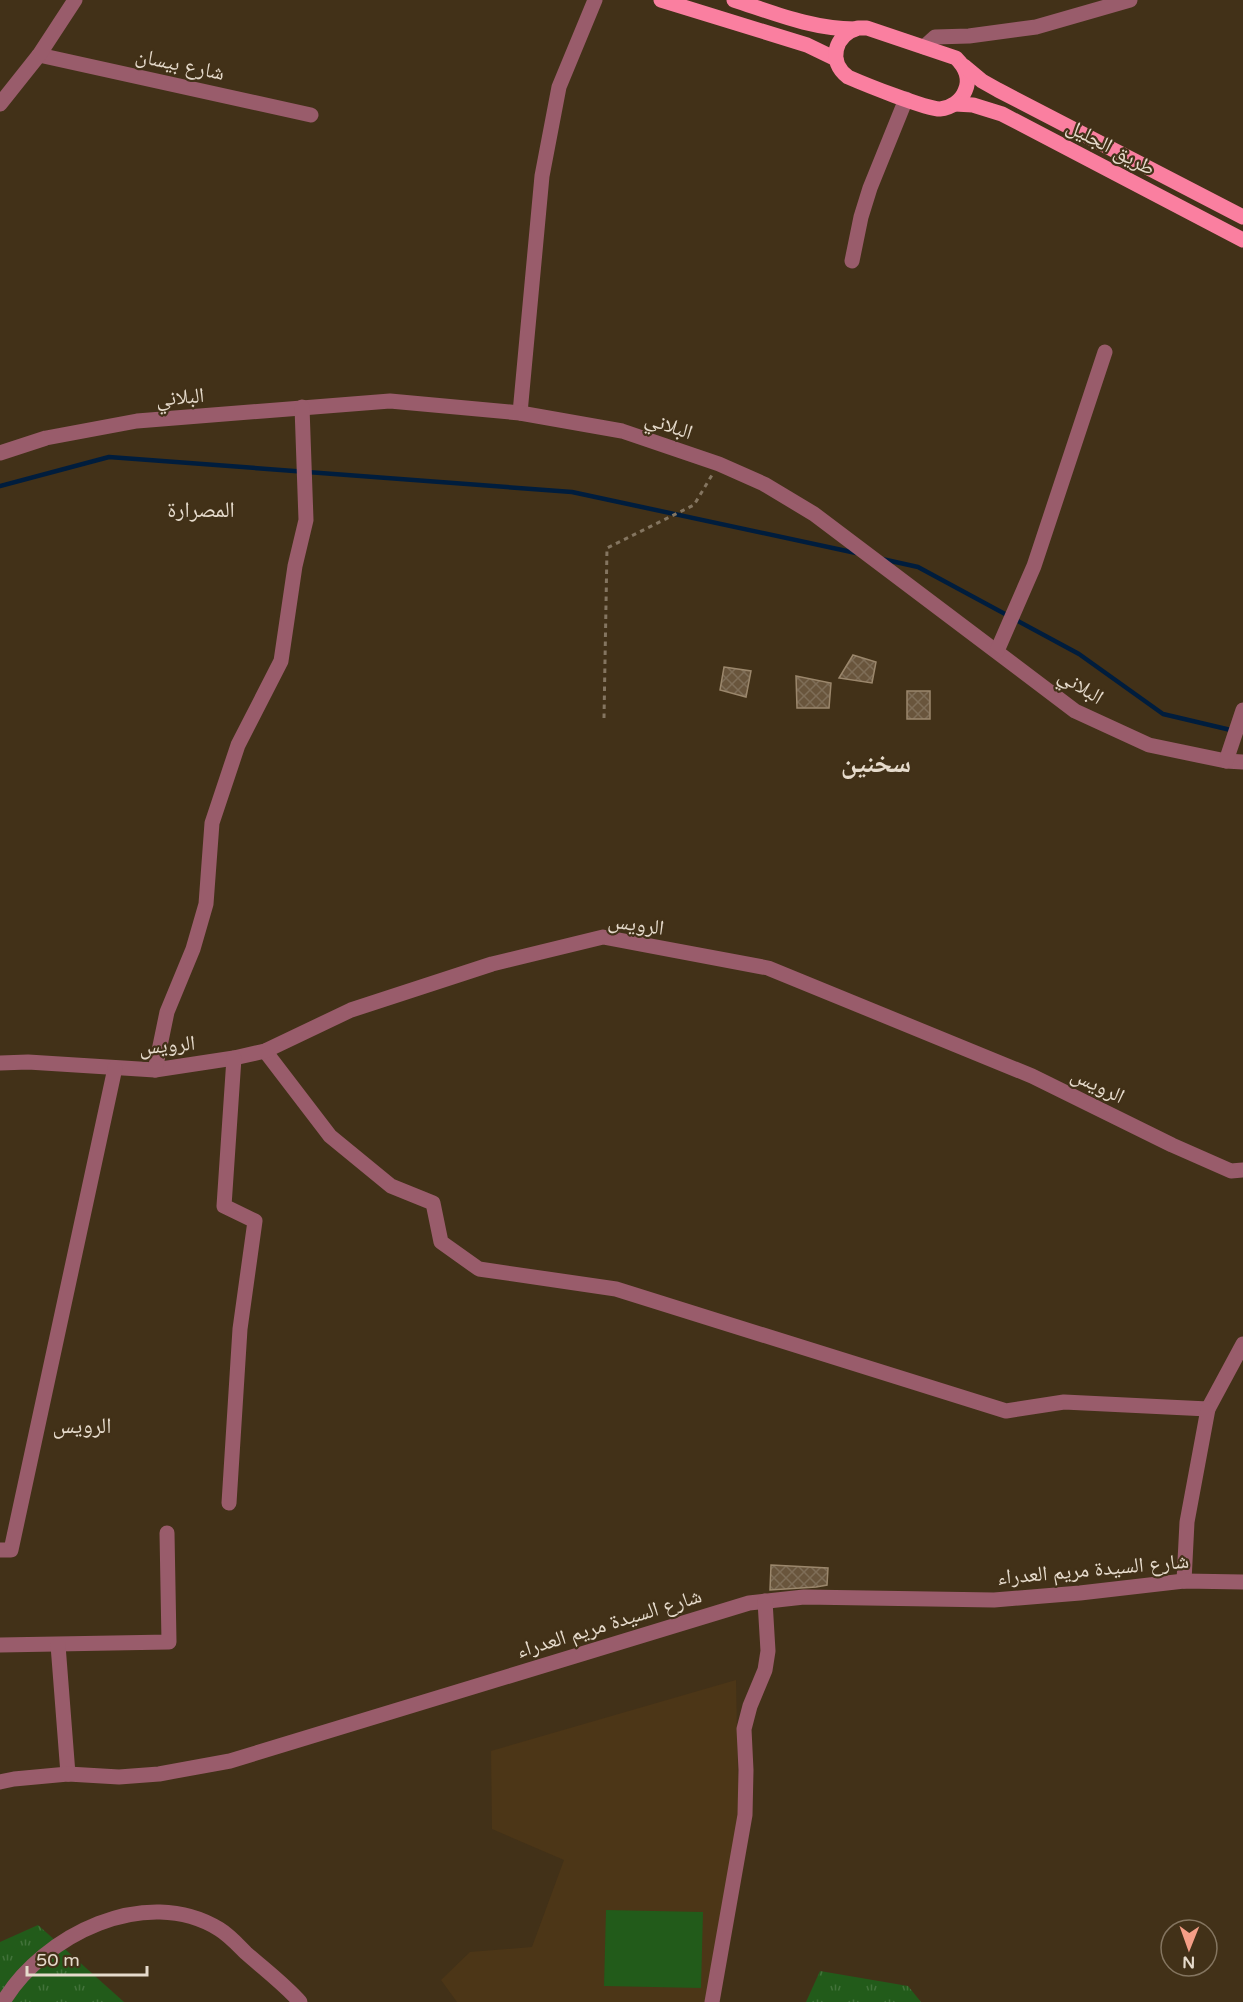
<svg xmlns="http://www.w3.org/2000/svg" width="1243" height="2002" font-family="'Varela Round','Noto Naskh Arabic',sans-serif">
<defs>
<pattern id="grass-tufts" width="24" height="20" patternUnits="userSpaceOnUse" patternTransform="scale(1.5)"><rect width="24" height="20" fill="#225b1a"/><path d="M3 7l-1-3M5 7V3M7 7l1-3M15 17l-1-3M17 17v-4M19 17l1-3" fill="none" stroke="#42723a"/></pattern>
<pattern id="building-cross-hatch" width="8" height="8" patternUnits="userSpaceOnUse" patternTransform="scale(1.5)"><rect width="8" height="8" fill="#69553c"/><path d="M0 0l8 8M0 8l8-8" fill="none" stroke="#7e6d57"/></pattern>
</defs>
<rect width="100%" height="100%" fill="#423118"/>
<path fill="#4c3617" d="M736,1680l3,154 -30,168h-252l-16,-22 29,-28 62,-5 32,-87 -72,-31 -1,-78z"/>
<g fill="url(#grass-tufts)">
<path d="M38,1925l86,77h-118l-6,-5v-55z"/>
<path d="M820,1971l88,15 13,16h-115z"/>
</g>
<path fill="#225b1a" d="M606,1910l97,2 -2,76 -97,-2z"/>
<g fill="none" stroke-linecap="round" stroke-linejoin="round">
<g stroke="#001d3d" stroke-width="4.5">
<path d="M0,486l109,-29 463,35 284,61"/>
<path d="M882,559l36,8 161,87 84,60 72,17"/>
</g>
</g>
<g fill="url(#building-cross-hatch)" stroke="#9b876c" stroke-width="1.5">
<path d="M853,655l23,7 -4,21 -33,-5z"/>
<path d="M724,667l27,4 -5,26 -26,-7z"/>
<path d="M796,676l35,7 -2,25h-32z"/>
<rect x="907" y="691" width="23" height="28"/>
<path d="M771,1565l57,3 -1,17 -11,2 -46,3z"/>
</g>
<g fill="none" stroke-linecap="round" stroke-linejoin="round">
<path stroke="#847560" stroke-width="3" stroke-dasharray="4.5 4.5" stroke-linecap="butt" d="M604,718l3,-170 87,-43 18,-30"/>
<g stroke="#995c6b" stroke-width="15">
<path d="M924,47l11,-10 34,-1 67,-9 94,-27"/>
<path d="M39,55l272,60"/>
<path d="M0,104l39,-49 36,-55"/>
<path d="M852,261l9,-44 9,-29 36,-89"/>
<path d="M520,413l22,-237 17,-89 36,-87"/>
<path d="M0,453l46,-15 91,-17 253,-20 130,12 102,18 97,33 45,20 50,30 261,197 74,34 77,16 17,1"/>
<path d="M997,651l37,-85 71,-214"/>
<path d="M1226,761l17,-51"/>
<path d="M265,1051l65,85 61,50 42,17 8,39 38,27 137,20 390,122 58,-9 144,7 35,-65"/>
<path d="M0,1063l28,-1 127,8 79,-12 31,-7 86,-41 141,-46 111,-27 165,31 264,108 140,69 59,26 12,-1"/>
<path d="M155,1070l12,-58 26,-63 13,-45 6,-81 26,-78 43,-84 14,-95 11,-46 -4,-113"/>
<path d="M229,1503l11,-174 15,-108 -31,-15 10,-148"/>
<path d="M0,1550h11l104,-482"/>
<path d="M1184,1581l3,-59 21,-113"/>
<path d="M0,1645l169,-3 -2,-109"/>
<path d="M58,1645l10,129"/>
<path d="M0,1782l14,-3 54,-5 51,3 40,-3 71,-13 519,-158 55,-6 190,3 86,-7 104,-12 59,1"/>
<path d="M3,2002c40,-67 143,-118 216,-73 10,6 19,16 27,24 18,16 38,31 54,49"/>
<path d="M712,2002l33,-187 1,-45 -2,-41 6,-23 15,-36 3,-19 -3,-50"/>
</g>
<g stroke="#fa7fa0" stroke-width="15">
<path d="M661,0l146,45 29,14"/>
<path d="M734,0c40,13 78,29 121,29"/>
<path d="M858,28h9l89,30c9,9 15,20 9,33 -4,10 -14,17 -25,18 -14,0 -76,-25 -92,-32 -21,-16 -13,-42 10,-49z"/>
<path d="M964,66l18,15 16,9 245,127"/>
<path d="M955,104l18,1 29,9 241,126"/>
</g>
</g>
<g text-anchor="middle" stroke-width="4.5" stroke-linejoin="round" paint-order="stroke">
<g font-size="21" fill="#e6dbcc" stroke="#423118">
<text transform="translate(180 64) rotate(12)" y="7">شارع بيسان</text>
<text transform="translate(1111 147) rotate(28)" y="7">طريق الجليل</text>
<text transform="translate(180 397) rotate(-5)" y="7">البلاني</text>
<text transform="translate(669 425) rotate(19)" y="7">البلاني</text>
<text transform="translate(1081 686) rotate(32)" y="7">البلاني</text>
<text transform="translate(636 924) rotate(8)" y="7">الرويس</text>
<text transform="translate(167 1045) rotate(-5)" y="7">الرويس</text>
<text transform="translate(1098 1085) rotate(26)" y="7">الرويس</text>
<text transform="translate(1093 1569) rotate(-5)" y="7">شارع السيدة مريم العدراء</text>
<text transform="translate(609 1623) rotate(-17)" y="7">شارع السيدة مريم العدراء</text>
</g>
<g font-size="22" fill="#e6dbcc" stroke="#423118">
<text x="201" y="517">المصرارة</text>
<text x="82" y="1433">الرويس</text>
</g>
<g font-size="27" font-weight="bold" fill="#e6dbcc" stroke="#423118">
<text x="876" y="772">سخنين</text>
</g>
</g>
<g transform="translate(1189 1948) rotate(181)"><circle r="28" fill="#423118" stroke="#847560" stroke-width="1.5"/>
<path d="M0-4.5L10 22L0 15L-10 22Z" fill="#f49e87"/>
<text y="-9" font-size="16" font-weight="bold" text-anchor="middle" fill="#e6dbcc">N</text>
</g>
<path d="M27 1966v9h120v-9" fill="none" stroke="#e6dbcc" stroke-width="3"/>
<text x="36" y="1966" font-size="18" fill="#e6dbcc" stroke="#423118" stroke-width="4.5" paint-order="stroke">50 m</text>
</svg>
